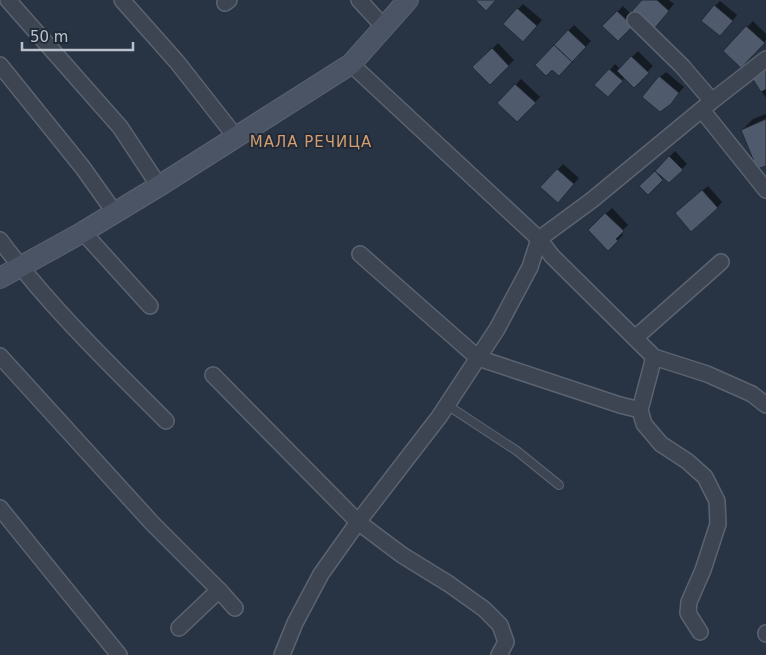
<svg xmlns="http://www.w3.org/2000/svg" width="766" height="655" font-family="'DejaVu Sans',sans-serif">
<rect width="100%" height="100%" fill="#283343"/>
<g fill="#0007">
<path d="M643,0h26l5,4 -15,18z"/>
<path d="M720,1l17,14 -11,14 -11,-23z"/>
<path d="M523,4l19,16 -13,15 -11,-26z"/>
<path d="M623,6l14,14 -33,6z"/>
<path d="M753,21l13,13v6l-25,26 -16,-15z"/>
<path d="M574,25l17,16 -32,33 -7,-6 -16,-3z"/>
<path d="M498,43l16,17 -24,23 -16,-16z"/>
<path d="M638,51l15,15 -19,20 -9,-9 -11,13 -4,-20 5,-6 5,5z"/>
<path d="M766,68v30l-13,-20z"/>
<path d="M666,72l18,15 -8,9 -16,-19z"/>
<path d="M521,79l19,18 -23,24 -18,-18z"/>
<path d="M766,114v51l-24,-35 11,-11z"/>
<path d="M675,151l12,13 -18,18 -5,-5 -16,16 -7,-7z"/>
<path d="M563,164l16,14 -16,18 -21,-9z"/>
<path d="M708,186l14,16 -5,6 -35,-1z"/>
<path d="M612,208l16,17 -7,7 2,3 -15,14 -19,-19z"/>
</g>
<g fill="#4f5a6c" stroke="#232c3a">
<path d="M475,0h21l-10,11z"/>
<path d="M642,0h15l12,11 -15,18 -22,-18z"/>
<path d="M714,5l19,16 -13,15 -19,-15z"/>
<path d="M517,8l20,18 -14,16 -20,-18z"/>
<path d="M617,11l16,15 -15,15 -16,-15z"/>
<path d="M746,26l19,17 -24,25 -18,-17z"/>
<path d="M568,30l18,17 -14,15 -18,-17z"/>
<path d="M554,45l18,17 -13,14 -7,-6 -6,6 -11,-11z"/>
<path d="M492,48l17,18 -19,19 -18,-18z"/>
<path d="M631,56l18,17 -15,15 -17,-17z"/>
<path d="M766,68v21l-5,3 -9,-14z"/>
<path d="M609,69l14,12 -15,16 -14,-12z"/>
<path d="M659,76l20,17 -8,11 -11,8 -18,-15z"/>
<path d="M515,84l21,19 -19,19 -20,-19z"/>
<path d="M766,119v47l-9,3 -16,-39z"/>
<path d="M669,156l14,14 -14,13 -14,-12z"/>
<path d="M557,169l17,15 -16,19 -18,-16z"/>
<path d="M655,171l8,9 -15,15 -9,-9z"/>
<path d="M702,190l16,18 -27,24 -16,-19z"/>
<path d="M605,213l19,18 -8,8 2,2 -10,10 -20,-21z"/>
</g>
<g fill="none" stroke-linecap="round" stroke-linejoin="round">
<g stroke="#5b6370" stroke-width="10">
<path id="service" d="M447,405l70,46 42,34"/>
</g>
<g stroke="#5b6370" stroke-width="18">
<g id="minor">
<path d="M8,0l112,127 39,59"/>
<path d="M122,0l55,62 58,74"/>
<path d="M359,0l25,27"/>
<path d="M225,3l4,-3"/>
<path d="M635,20l47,46 30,35"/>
<path d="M351,64l188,175 13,17 102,101 53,17 45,20 14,11"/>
<path d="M0,65l83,103 32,45"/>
<path d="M702,110l64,80"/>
<path d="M83,232l67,74"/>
<path d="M0,240c49,66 108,123 166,181"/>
<path d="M360,254l118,104 142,47 20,5"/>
<path d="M635,338l86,-76"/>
<path d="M0,356l152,167 67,67 16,18"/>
<path d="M654,357l-14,53 4,14 17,20 26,17 18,16 12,24 1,23 -15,46 -14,32 -1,11 12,19"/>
<path d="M213,375l145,147 44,33 47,29 35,25 16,16 6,17 -7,13"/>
<path d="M0,508l119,147"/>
<path d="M179,628l40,-38"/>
<path d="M766,634v-1"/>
<path d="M282,655l13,-32 26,-49 37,-52 81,-105 58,-88 33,-62 9,-28 53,-39 120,-99 54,-42"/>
</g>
</g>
<g stroke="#5b6370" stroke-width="22">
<path id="secondary" d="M0,278l83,-46 76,-46 192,-122 57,-64"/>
</g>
<use href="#service" stroke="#3d4552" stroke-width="8"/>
<use href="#minor" stroke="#3d4552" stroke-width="15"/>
<use href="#secondary" stroke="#4b5465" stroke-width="20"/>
</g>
<g text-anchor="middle" stroke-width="4" stroke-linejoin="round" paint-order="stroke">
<g font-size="15" letter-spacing="1" fill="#d39d6e" stroke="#212a38">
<text x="311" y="147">МАЛА РЕЧИЦА</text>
</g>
</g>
<path d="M22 42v8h111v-8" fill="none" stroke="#bac1cc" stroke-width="2.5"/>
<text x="30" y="42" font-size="15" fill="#bac1cc" stroke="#212a38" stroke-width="4" paint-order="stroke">50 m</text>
</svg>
